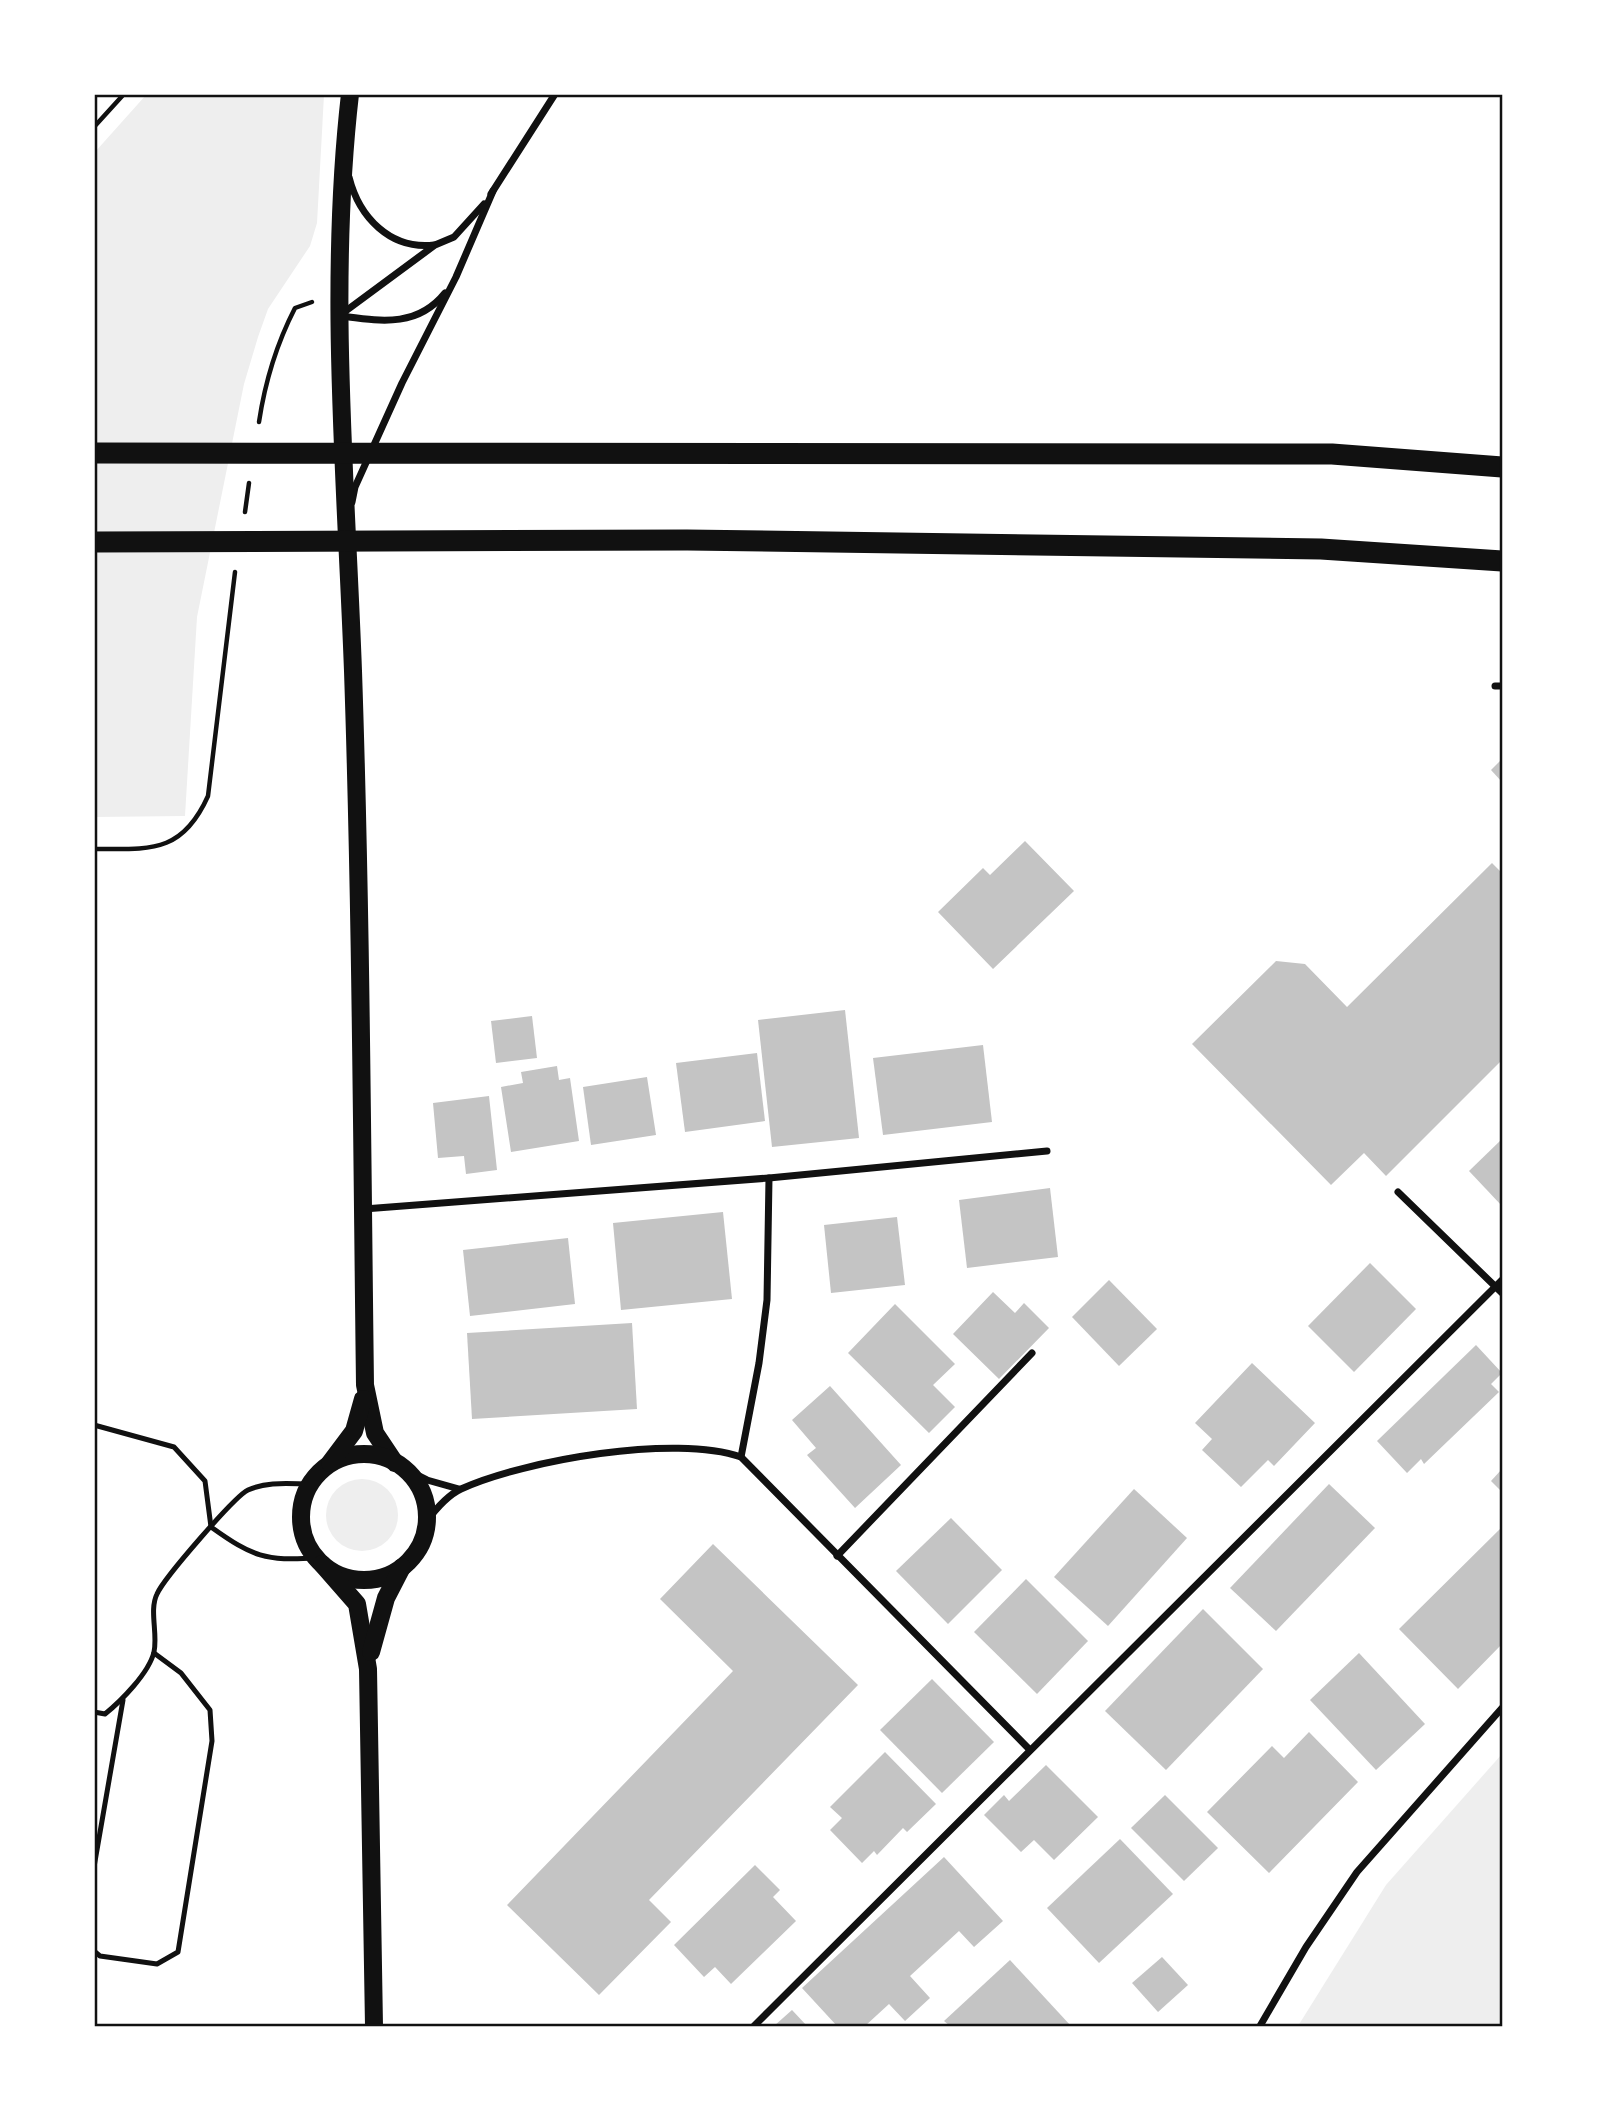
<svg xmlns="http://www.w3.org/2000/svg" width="1597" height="2121" font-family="'Libre Baskerville',serif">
<rect width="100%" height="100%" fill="#fff"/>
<g fill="#eee">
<path d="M146,95h178l-7,128 -7,23 -42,63 -10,28 -14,47 -47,233 -12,199 -90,1v-665z"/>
<circle cx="362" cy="1515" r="36"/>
<path d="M1502,1754v272h-204l88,-141z"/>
</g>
<g fill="#c4c4c4">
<path d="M1502,759v23l-11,-12z"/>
<path d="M1025,841l49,50 -81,78 -55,-57 45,-44 7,7z"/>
<path d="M1492,863l10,10v187l-116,116 -22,-23 -33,32 -139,-141 84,-83 29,3 42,43z"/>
<path d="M845,1010l14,128 -87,9 -14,-127z"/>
<path d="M532,1016l5,42 -41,5 -5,-42z"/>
<path d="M983,1045l9,77 -109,13 -10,-77z"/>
<path d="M757,1053l8,68 -80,11 -9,-69z"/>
<path d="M557,1066l2,14 11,-2 9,63 -68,11 -10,-65 22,-4 -2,-11z"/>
<path d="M647,1077l9,58 -65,10 -8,-58z"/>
<path d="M489,1096l8,74 -31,4 -2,-18 -26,2 -5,-55z"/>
<path d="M1502,1139v67l-33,-35z"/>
<path d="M1050,1188l8,69 -91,11 -8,-68z"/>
<path d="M723,1212l9,87 -111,11 -8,-87z"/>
<path d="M897,1217l8,68 -74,8 -7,-68z"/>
<path d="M568,1238l7,66 -105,12 -7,-66z"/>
<path d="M1370,1263l46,46 -62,63 -46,-46z"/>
<path d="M1109,1280l48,49 -38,37 -47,-49z"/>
<path d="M993,1292l22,21 9,-10 25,25 -50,51 -46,-45z"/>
<path d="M895,1304l60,60 -22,21 22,22 -26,26 -81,-80z"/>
<path d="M632,1323l5,86 -165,10 -5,-86z"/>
<path d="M1476,1345l26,28 -11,11 8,8 -75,72 -3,-5 -14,14 -30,-32z"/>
<path d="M1252,1363l63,60 -41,43 -6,-6 -27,27 -39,-37 10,-11 -17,-16z"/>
<path d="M830,1386l71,79 -46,43 -48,-53 9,-7 -24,-28z"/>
<path d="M1502,1469v23l-11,-11z"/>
<path d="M1329,1484l46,44 -99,103 -46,-43z"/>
<path d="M1134,1489l53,49 -79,88 -54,-49z"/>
<path d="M951,1518l51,52 -54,54 -52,-53z"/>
<path d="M1502,1527v98l-2,2 2,17 -44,45 -59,-60z"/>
<path d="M713,1544l145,141 -209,215 22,22 -72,73 -92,-90 226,-234 -73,-72z"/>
<path d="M1026,1579l62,62 -51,53 -63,-62z"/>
<path d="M1203,1609l60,60 -97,101 -61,-59z"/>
<path d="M1359,1653l66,71 -49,46 -66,-70z"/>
<path d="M932,1679l62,63 -52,51 -62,-63z"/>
<path d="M1309,1732l49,50 -89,91 -62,-61 65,-66 12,12z"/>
<path d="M885,1752l51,52 -29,28 -4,-4 -26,27 -3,-4 -12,12 -32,-33 12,-12 -12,-11z"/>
<path d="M1046,1765l52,52 -44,43 -20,-20 -13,12 -37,-37 20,-20 5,6z"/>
<path d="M1165,1795l53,53 -34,33 -53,-53z"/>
<path d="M1120,1839l53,55 -74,69 -52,-55z"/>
<path d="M944,1857l59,64 -29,26 -15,-16 -49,45 20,22 -25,23 -16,-17 -24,22h-28l-35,-38z"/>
<path d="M755,1865l25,25 -7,7 23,24 -65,63 -16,-17 -11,10 -30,-32z"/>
<path d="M1162,1957l26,28 -30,27 -26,-29z"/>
<path d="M1010,1960l61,66h-121l-6,-5z"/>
<path d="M792,2010l15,16h-33z"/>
</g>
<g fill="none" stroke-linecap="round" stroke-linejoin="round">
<g stroke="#111" stroke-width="4.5">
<path d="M94,127l30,-33"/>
<path d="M259,422c6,-40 17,-77 36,-114l17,-6"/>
<path d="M245,512l4,-29"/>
<path d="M94,849c56,0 88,5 114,-53l27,-224"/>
</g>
<g stroke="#111" stroke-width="5">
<path d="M94,1425l80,22 31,34 6,46c42,30 54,34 105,31"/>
<path d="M94,1712l11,2c16,-13 44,-41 49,-62 4,-18 -5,-42 3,-58 7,-16 78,-98 91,-104 20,-9 42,-6 63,-6"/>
<path d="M94,1867l29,-167"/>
<path d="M94,1951l6,5 57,8 21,-12 34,-211 -2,-31 -29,-37 -27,-20"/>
</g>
<g stroke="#111" stroke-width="7">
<path d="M349,177c10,40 41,73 85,68"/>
<path d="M491,194l64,-100"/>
<path d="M343,313l92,-68 19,-8 30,-33"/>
<path d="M340,316c40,5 77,12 105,-23"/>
<path d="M352,502l3,-15 47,-104 54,-106 37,-86"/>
<path d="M1495,686h7"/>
<path d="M1398,1192l104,101"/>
<path d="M364,1209l405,-31 278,-27"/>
<path d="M741,1457l18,-94 8,-63 2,-122"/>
<path d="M403,1468l24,12 32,9"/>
<path d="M426,1522c9,-12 22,-27 35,-33 64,-29 214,-55 280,-32l289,293"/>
<path d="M837,1556l195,-203"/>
<path d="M754,2026l748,-746"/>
<path d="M1260,2026l46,-79 51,-75 145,-164"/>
</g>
<g stroke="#111" stroke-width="18">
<path d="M350,94c-22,192 -4,385 3,577 8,238 9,476 12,714l10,48 20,30"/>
<circle cx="364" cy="1517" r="63"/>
<path d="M330,1463l24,-32 9,-32"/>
<path d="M322,1564l35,40 11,65 6,357"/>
<path d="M371,1652l15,-54 16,-31"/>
</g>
<g stroke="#111" stroke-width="21">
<path d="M94,453l1238,1 170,13"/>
<path d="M94,542l593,-2 634,9 181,12"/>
</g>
</g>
<rect width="1597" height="2121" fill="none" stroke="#ffffff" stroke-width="192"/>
<rect x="96" y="96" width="1405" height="1929" fill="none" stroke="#111" stroke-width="2.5"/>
</svg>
